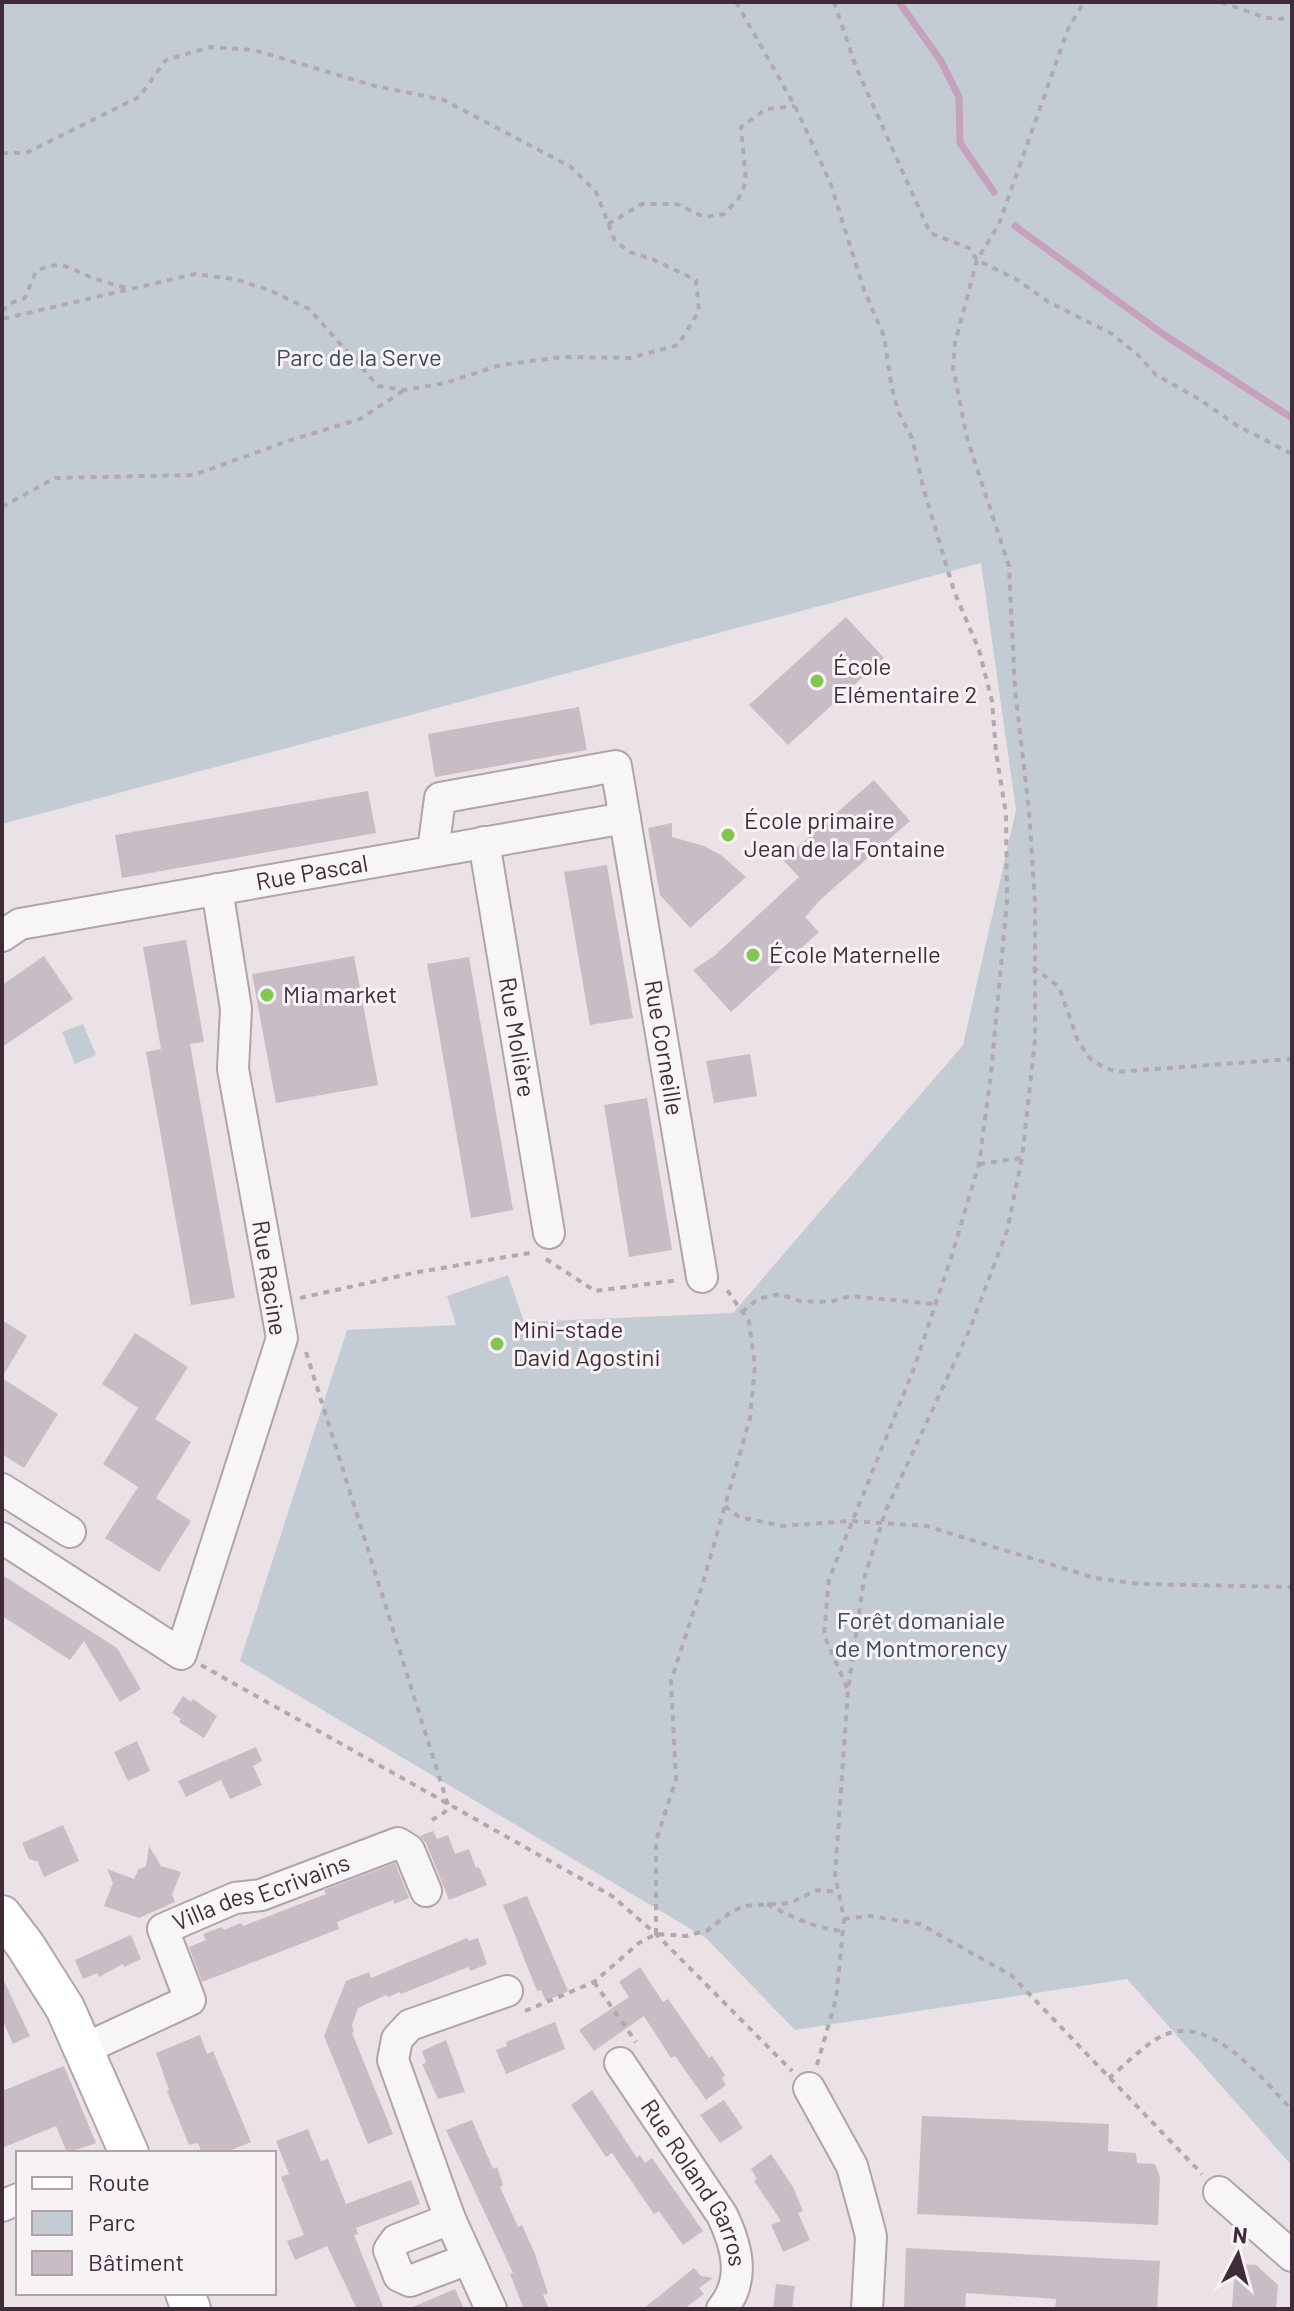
<svg xmlns="http://www.w3.org/2000/svg" width="1294" height="2311" font-family="Barlow,sans-serif">
<rect width="100%" height="100%" fill="#eae2e7"/>
<g fill="#c4ccd3">
<path d="M2,2h1290v2164l-165,-187 -332,51 -89,-92 -466,-277 107,-331 109,-5 -9,-29 61,-21 16,47 209,-9 230,-268 53,-235 -35,-247 -979,261z"/>
<path d="M83,1024l13,31 -21,9 -13,-32z"/>
</g>
<g fill="none" stroke-linecap="round" stroke-linejoin="round">
<g stroke="#c7a0be" stroke-width="7">
<path d="M899,2l42,59 18,36 1,46 34,49"/>
<path d="M1015,226l148,108 129,84"/>
</g>
</g>
<g fill="#c9bdc5">
<path d="M846,617l38,41 -96,87 -39,-40z"/>
<path d="M579,707l8,43 -152,27 -7,-43z"/>
<path d="M874,780l36,41 -89,78 -16,18 14,15 -88,80 -38,-42 21,-14 85,-79 -16,-17z"/>
<path d="M368,791l8,42 -254,45 -7,-43z"/>
<path d="M672,823v14l32,9 17,9 25,22 -56,51 -30,-33 -12,-67z"/>
<path d="M607,865l26,153 -43,7 -26,-153z"/>
<path d="M186,940l18,102 -14,2 45,254 -44,7 -45,-253 15,-3 -18,-102z"/>
<path d="M44,956l29,43 -71,48v-62z"/>
<path d="M354,956l24,129 -102,18 -24,-129z"/>
<path d="M469,957l44,253 -42,8 -44,-254z"/>
<path d="M750,1054l7,42 -43,7 -8,-42z"/>
<path d="M647,1098l25,152 -43,7 -25,-152z"/>
<path d="M2,1320l25,16 -25,41z"/>
<path d="M135,1333l53,34 -33,52 36,23 -35,56 35,23 -32,51 -54,-34 33,-51 -35,-23 35,-56 -36,-24z"/>
<path d="M2,1378l56,36 -34,54 -22,-14z"/>
<path d="M2,1575l115,73 24,41 -21,13 -36,-61 -14,19 -68,-44z"/>
<path d="M183,1696l8,6 2,-3 24,17 -13,22 -25,-16 2,-3 -9,-6z"/>
<path d="M137,1741l13,30 -22,10 -14,-29z"/>
<path d="M256,1747l6,14 -9,5 9,19 -32,14 -9,-19 -35,17 -8,-16z"/>
<path d="M63,1825l16,36 -35,16 -6,-15 -9,-3 -7,-16z"/>
<path d="M433,1831l4,8 11,-4 7,19 14,-5 7,19 3,-1 8,18 -38,15 -23,-57 -6,-7z"/>
<path d="M149,1846l12,20 20,6 -9,23 3,7 -36,16 -35,-12 9,-23 -6,-14 27,10 4,-9 8,-4z"/>
<path d="M395,1863l14,35 -15,6 -1,-4 -56,22 2,7 -137,53 -13,-35 17,-7 -3,-6 19,-7 2,3 17,-7 2,3 83,-32 -2,-4z"/>
<path d="M527,1896l41,95 -22,10 -5,-11 -4,1 -34,-86z"/>
<path d="M131,1935l10,24 -17,8 -1,-3 -24,13 -2,-4 -14,6 -8,-19z"/>
<path d="M467,1938l2,3 9,-3 9,26 -16,7 -3,-4 -67,27 -1,-2 -12,5 -2,-2 -28,13 -6,17 2,7 -2,1 41,101 -25,10 -44,-108 22,-55 23,-9 2,6z"/>
<path d="M640,1967l23,35 5,-3 41,59 3,-2 13,19 -3,4 4,6 -20,15 -31,-44 -4,2 -27,-42 -50,35 -15,-21 50,-33 -10,-15z"/>
<path d="M2,1977l28,59 -17,8 -11,-25z"/>
<path d="M555,2022l10,27 -59,25 -10,-24 11,-4 -1,-4z"/>
<path d="M200,2035l7,19 6,-3 38,91 -27,11h-22l-4,-10 -9,2 -22,-54 2,-1 -13,-37z"/>
<path d="M446,2040l19,52 -27,7 -16,-35 4,-1 -4,-12z"/>
<path d="M64,2066l32,77 -29,10 -11,-27 -54,22v-57z"/>
<path d="M592,2090l45,68 3,-3 5,8 7,-5 51,73 -20,14 -24,-34 -5,3 -42,-61 -6,4 -35,-52z"/>
<path d="M724,2100l19,28 -23,15 -20,-28z"/>
<path d="M922,2116l187,8 -1,27 28,2 1,10 18,1 5,13 -2,48 -241,-11z"/>
<path d="M472,2120l21,49 4,-2 6,18 -3,2 18,40 4,-2 13,29 13,39 -5,2 6,14h-25l-14,-35 3,-1 -67,-143z"/>
<path d="M308,2129l13,32 7,-2 18,45 65,-24 9,24 -64,24 2,6 -4,1 30,74h-27l-30,-63 -32,14 -8,-19 17,-6 -23,-58 8,-3 -13,-33z"/>
<path d="M771,2154l22,33 10,24 -5,2 12,27 -27,12 -12,-27 10,-4 -27,-40 3,-2 -6,-10z"/>
<path d="M906,2248l254,13 -3,48h-102l1,-10 -90,-6 -1,16h-61z"/>
<path d="M1235,2264l21,1 22,20 -2,24h-44z"/>
<path d="M694,2268l7,8 12,2 -14,10 5,6 -20,15h-41z"/>
<path d="M776,2284l19,2 -3,23h-19z"/>
<path d="M455,2289l9,20h-56z"/>
</g>
<g fill="none" stroke-linecap="round" stroke-linejoin="round">
<g stroke="#b0a4ac" stroke-width="34">
<g id="minor">
<path id="s1" d="M484,842l65,391"/>
<path id="s2" d="M433,851l7,-53 176,-32 86,511"/>
<path id="s3" d="M2,936l18,-12 605,-106"/>
<path d="M2,1489l68,43"/>
<path d="M2,1538l179,116 101,-316 -49,-269 3,-60 -19,-120"/>
<path id="s4" d="M84,2049l106,-49 -27,-71 72,-31 26,-3 137,-52 11,7 17,41"/>
<path id="s5" d="M620,2063l102,152c15,31 24,65 0,94"/>
<path d="M809,2088l43,78 17,62 2,9 -4,72"/>
<path d="M1219,2192l73,64"/>
<path d="M2,2206l16,-7"/>
<path d="M450,2219l-54,21 -7,10 10,26 11,5 58,-22"/>
<path d="M491,2309l-41,-90 -57,-159 4,-21 13,-14 97,-34"/>
</g>
</g>
<g stroke="#b4a3af" stroke-width="42">
<g id="major">
<path d="M2,1915l23,30 40,63 64,145"/>
<path d="M185,2293l6,16"/>
</g>
</g>
<g stroke="#b2a9af" stroke-width="4" stroke-dasharray="6 6" stroke-linecap="butt">
<path d="M736,2l59,104 35,76 34,108 20,46 8,53 7,24 13,25 11,49 31,104 25,59 13,51 4,51 10,62 1,87 -16,173 -12,90 -28,94 -38,113 -84,208 -5,56 23,53"/>
<path d="M834,2l22,65 74,166 39,15 8,12 39,19 31,22 65,33 25,20 19,21 43,24 39,27 54,28"/>
<path d="M1221,2l45,16 26,1"/>
<path d="M2,153h24l113,-56 27,-37 44,-13 44,3 121,36 69,14 127,67 25,25 19,49 15,11 22,7 44,21 3,31 -21,34 -48,13 -67,-1 -62,8 -56,18 -40,7 -27,-4 -69,-77 -40,-19 -36,-11 -38,-5 -193,45v13"/>
<path d="M608,224l34,-20h35l27,13 20,-3 15,-16 7,-17 -5,-54 25,-18 29,-3"/>
<path d="M2,311l9,-8 14,-5 11,-27c29,-13 33,-1 60,8 10,4 20,6 31,9"/>
<path d="M2,507l53,-29 139,-3 97,-35 69,-21 43,-28"/>
<path d="M1033,967l26,20 19,54 14,20 23,11 177,-13"/>
<path d="M979,1164l43,-6"/>
<path d="M546,1259l49,32 84,-11"/>
<path d="M300,1298l113,-25 122,-21"/>
<path d="M742,1312l16,-13 21,-5 21,7 30,1 20,-6 85,8"/>
<path d="M306,1352l142,453 -3,7 -13,8"/>
<path d="M725,1506l14,11 44,9 68,-5 75,5 169,52 45,6 152,3"/>
<path d="M201,1665l411,231 44,38 136,137"/>
<path d="M767,1904c25,13 47,24 76,27"/>
<path d="M844,1919l26,-3 50,8 91,51 191,199"/>
<path d="M656,1934v-93l20,-62 -5,-98 34,-105 45,-158 5,-52 -6,-44 -24,-35"/>
<path d="M594,1982l42,60"/>
<path d="M525,2011l69,-29 45,-39 17,-9 30,2 22,-6 23,-18 13,-6 46,-3 27,-13 21,2"/>
<path d="M817,2065l19,-66 8,-80 -9,-44 13,-185 16,-111 22,-69 83,-179 38,-100 15,-73 13,-118v-138l-6,-92 -14,-120 -6,-124 -42,-128 -14,-70 2,-25 22,-83 22,-36 69,-195 16,-27"/>
<path d="M1109,2078c15,-12 36,-34 53,-42 49,-24 101,44 130,74"/>
</g>
<use href="#minor" stroke="#f8f5f7" stroke-width="30"/>
<use href="#major" stroke="#fff" stroke-width="38"/>
</g>
<g fill="#83c551" stroke="#f7f2f6" stroke-width="3">
<circle cx="817" cy="681" r="8"/>
<circle cx="728" cy="835" r="8"/>
<circle cx="753" cy="955" r="8"/>
<circle cx="267" cy="995" r="8"/>
<circle cx="497" cy="1344" r="8"/>
</g>
<g text-anchor="middle" stroke-width="6" stroke-linejoin="round" paint-order="stroke">
<g font-size="24" fill="#3a495b" stroke="#f7f2f6">
<text x="359" y="366">Parc de la Serve</text>
<text x="921" y="1629">Forêt domaniale<tspan x="921" dy="28">de Montmorency</tspan></text>
</g>
<g font-size="24" fill="#402c39" stroke="#f7f2f6" text-anchor="start">
<text x="833" y="675">École<tspan x="833" dy="28">Elémentaire 2</tspan></text>
<text x="744" y="829">École primaire<tspan x="744" dy="28">Jean de la Fontaine</tspan></text>
<text x="769" y="963">École Maternelle</text>
<text x="283" y="1003">Mia market</text>
<text x="513" y="1338">Mini-stade<tspan x="513" dy="28">David Agostini</tspan></text>
</g>
<g font-size="24" fill="#402c39" stroke="#f7f2f6">
<text dy="8" stroke="none"><textPath href="#s3" startOffset="318">Rue Pascal</textPath></text>
<text dy="8" stroke="none"><textPath href="#s1" startOffset="198">Rue Molière</textPath></text>
<text dy="8" stroke="none"><textPath href="#s2" startOffset="518">Rue Corneille</textPath></text>
<text transform="translate(269 1278) rotate(81)" y="8">Rue Racine</text>
<text dy="8" stroke="none"><textPath href="#s4" startOffset="298">Villa des Ecrivains</textPath></text>
<text dy="8" stroke="none"><textPath href="#s5" startOffset="142">Rue Roland Garros</textPath></text>
</g>
</g>
<rect width="1294" height="2311" fill="none" stroke="#402c39" stroke-width="8"/>
<rect x="16" y="2151" width="260" height="144" fill="#f7f2f6" stroke="#aea3aa" stroke-width="2"/>
<rect x="32" y="2177" width="40" height="12" fill="#ffffff" stroke="#aea3aa" stroke-width="2"/>
<text x="88" y="2191" font-size="24" fill="#402c39">Route</text>
<rect x="32" y="2211" width="40" height="24" fill="#c4ccd3" stroke="#aea3aa" stroke-width="2"/>
<text x="88" y="2231" font-size="24" fill="#402c39">Parc</text>
<rect x="32" y="2251" width="40" height="24" fill="#c9bdc5" stroke="#aea3aa" stroke-width="2"/>
<text x="88" y="2271" font-size="24" fill="#402c39">Bâtiment</text>
<g transform="translate(1238 2255) rotate(6)" stroke="#f7f2f6" stroke-width="6" paint-order="stroke">
<path d="M0-6L14 30L0 20L-14 30Z" fill="#402c39"/>
<text y="-12" font-size="22" font-weight="bold" text-anchor="middle" fill="#402c39">N</text>
</g>
</svg>
